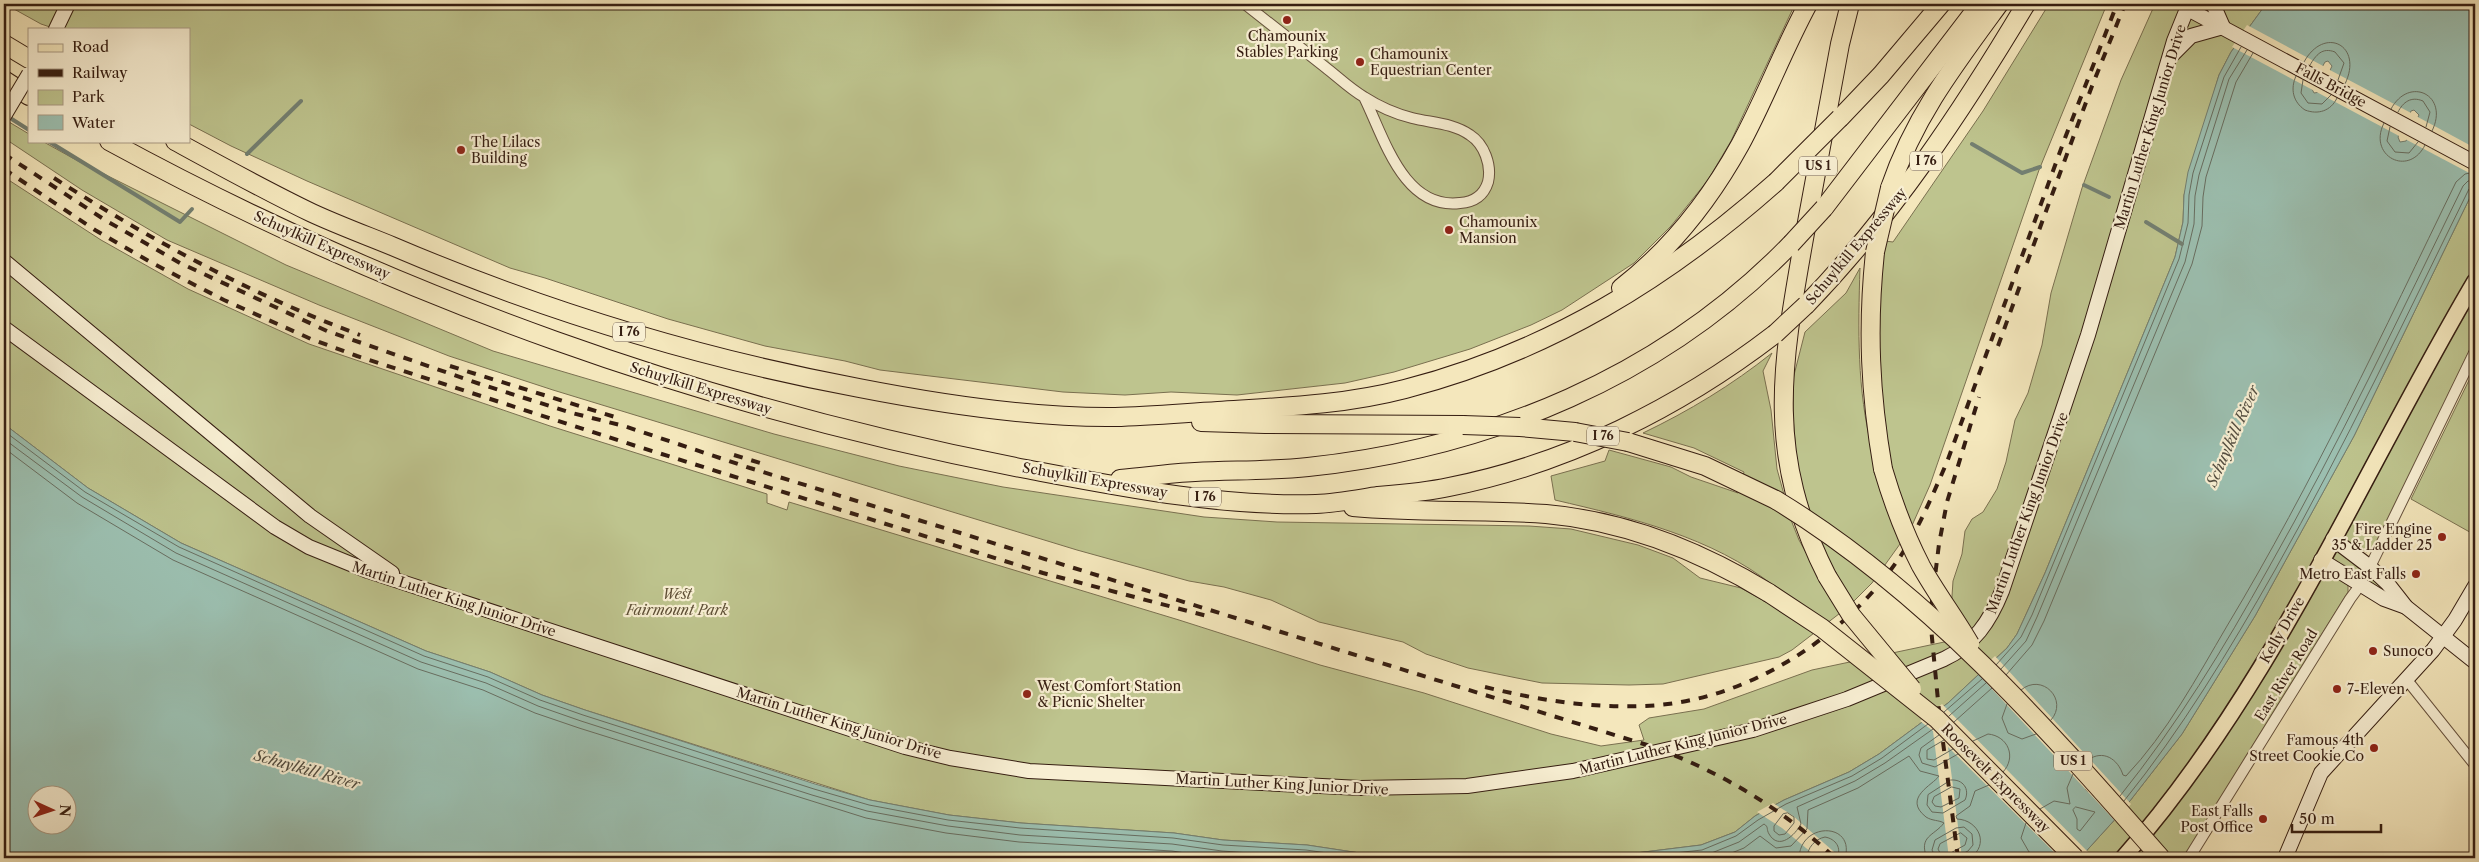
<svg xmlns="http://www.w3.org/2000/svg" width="2479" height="862" font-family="'Libre Caslon Text',serif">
<rect width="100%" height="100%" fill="#f4e7bc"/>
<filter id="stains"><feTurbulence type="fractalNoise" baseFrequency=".004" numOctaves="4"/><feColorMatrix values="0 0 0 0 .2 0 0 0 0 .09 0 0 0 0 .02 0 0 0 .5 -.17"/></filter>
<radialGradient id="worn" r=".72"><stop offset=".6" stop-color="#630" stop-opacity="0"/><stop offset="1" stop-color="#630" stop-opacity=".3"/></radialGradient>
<g fill="#bec48e" stroke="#7a7050">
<path d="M5,4h1790l-64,137 -23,39 -37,46 -37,37 -72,47 -31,15 -61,24 -76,23 -49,11 -108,12 -66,-3 -46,3 -62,-3 -183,-22 -35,-9 -80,-15 -97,-27 -123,-41 -35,-10 -203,-87 -76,-35 -42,-22v-95h-133l-15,-5z"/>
<path d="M2049,4h58l-68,166 -109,315 -20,45 -38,53 -24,24 -56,43 -13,7 -116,27 -34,1 -87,-2 -25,-5 -49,-10 -42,-14 -23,-12 -84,-20 -48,-22 -47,-13 -35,-6 -112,-31 -524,-160 -104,-34 -130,-51 -152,-65 -85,-50 -78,-52v-19l25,15v7h13l36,20 208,104 207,86 281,83 125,32 104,21 201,30 73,5 252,4 42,3 67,16 35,13 27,20 41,10 25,14 8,-16c-62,-49 -142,-68 -219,-86l-4,-24 54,-15 4,-11 62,17 20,10 47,16 6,-21 -50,-24 -51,-15c46,-22 89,-48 129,-80l-9,18 8,39 6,59 14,51 8,20 15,27 -18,-114 -3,-36v-38l12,-47 41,-39 14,-25c-2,61 -3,122 12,181l1,-104 12,-104 8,1 90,-131z"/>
<path d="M2155,4l43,2 1,-2h67l-35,48 -12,23 -35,120 -1,27 -8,35 -130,316 -28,61 -10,14 -59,55 -69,51 -30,18 -65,28 -29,16 -20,16 -34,13 -106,13h-148l-74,-3 -66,-10 -84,-5 -49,-7 -153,-10 -72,-8 -79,-15 -285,-90 -43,-15 -52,-23 -64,-21 -245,-108 -93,-55 -84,-64v-247l97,63 87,49 121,55 241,82 217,68v9l20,7 2,-8 390,118 141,45 104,28 127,41 50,12 43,-6 -5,-15 10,-7 55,-9 108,-39 137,-29 4,-60 9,-27 3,-23 7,-12 11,-7 14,-23 9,-27 9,-42 13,-27 14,-48 9,-52 31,-105 39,-108z"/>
<path d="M2475,187v152l-101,210 -8,3 -9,-7 -9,14 38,32 -3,1 -39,-27 -4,11 8,7v9l-165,266h-103l39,-43 63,-81 73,-118 99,-180z"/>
<path d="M2475,368v167l-64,-36z"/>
</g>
<g fill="#9cc0b1" stroke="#737f71" fill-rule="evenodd">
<path d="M2266,4h209v183l-121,249 -99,180 -73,118 -63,81 -39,43h-258l3,-10 -9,10h-221l106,-13 34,-13 20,-16 29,-16 65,-28 30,-18 69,-51 59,-55 10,-14 28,-61 130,-316 8,-35 1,-27 4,-23 31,-97 12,-23zM2328,61l4,5 -12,26 -6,1 -3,-6 14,-25zM2414,110l5,5 -13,26 -6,1 -2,-5 13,-26zM2101,774l3,3 -16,15 -3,-3z"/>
<path d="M4,424l84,64 93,55 245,108 64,21 52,23 43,15 230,74 55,16 79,15 72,8 153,10 49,7 84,5 66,10 74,3h-1443zM38,794h30v30h-30z"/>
</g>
<g fill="#f4e7bc">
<path d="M2247,25l78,42 -11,21 1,3h3l10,-22 85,45 -12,23 -169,-90z"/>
<path d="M2416,116l59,32v28l-70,-37z"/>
<path d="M1995,656l136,148 -15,18 -139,-149z"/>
<path d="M1942,704l147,149 -5,5h-24l-112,-111 14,111h-13l-16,-127 -13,-10z"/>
<path d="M1773,803l19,12 49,43h-23l-36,-30 -25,-16z"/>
</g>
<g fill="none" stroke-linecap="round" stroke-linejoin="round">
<g stroke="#686e61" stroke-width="1">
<path d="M2304,62c20,-37 60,-17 41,22"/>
<path d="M2310,65c6,-10 12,-18 25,-13l9,11 -6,17"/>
<path d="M2296,76c-6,13 -3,26 9,34 13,5 26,1 32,-12"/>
<path d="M2303,80l-2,13 7,10 14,1 9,-9"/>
<path d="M2391,109c18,-34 59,-14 41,22"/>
<path d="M2398,112c5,-10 13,-16 25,-11l7,11 -4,15"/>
<path d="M2384,123c-17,33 25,55 41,22"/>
<path d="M2390,127l-3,14 8,11 14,1 9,-11"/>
<path d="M4,431l81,61 94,55 245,109 64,21 52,23 43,15 231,74 55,16 79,15 72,8 153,10 50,7 83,5 57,8"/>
<path d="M4,439l78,58 94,56 245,109 65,21 52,23 43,15 231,74 55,16 81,15 72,9 152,9 50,7 98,7"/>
<path d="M4,448l73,55 96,57 245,109 65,21 52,23 44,15 287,90 80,15 73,9 153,9 47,7"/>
<path d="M1996,665l25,-28 11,-22 147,-356 9,-36 1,-28 4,-22 31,-96 17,-30"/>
<path d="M2001,669l25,-28 11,-24 148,-355 9,-38 1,-28 4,-21 30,-96 18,-29"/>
<path d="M2006,675l26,-30 12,-24 148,-357 10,-38 1,-29 3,-20 30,-95 17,-29"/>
<path d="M2021,690c21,-18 48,10 30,30"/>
<path d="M2007,704l-5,14 6,15 14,6 14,-5"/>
<path d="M1944,712l38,-33"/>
<path d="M1949,716l37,-33"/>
<path d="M1954,722l38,-34"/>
<path d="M1939,735l-18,13 -2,7 3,8 13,4 23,-13"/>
<path d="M1944,740l-17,10v9l7,1 19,-11"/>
<path d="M1973,741l15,-7c20,2 29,23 15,38"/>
<path d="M2088,760c15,-11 30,-1 35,15l3,1c41,-43 71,-99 101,-150 86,-143 156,-294 229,-444l9,-8 10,-2"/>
<path d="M1951,780c12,-1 19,9 14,20l-22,13 -11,-1 -5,-7 1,-10z"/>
<path d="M1952,787l8,2 -1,9 -18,9 -6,-1 -3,-4 2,-5z"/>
<path d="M2120,796c57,-71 104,-148 148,-227 71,-125 132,-254 195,-383l5,-5 7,-1"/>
<path d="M2124,801c58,-72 105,-150 151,-231 70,-124 131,-253 194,-381l6,-3"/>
<path d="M2076,807l19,5 -15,19 -3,-2v-10l-4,-9z"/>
<path d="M2040,809l14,-8 16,3 -3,-16 6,-14"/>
<path d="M1788,813l6,4v6l-9,11 -6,1 -5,-4v-5l9,-12z"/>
<path d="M2026,823l-5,15 8,14 13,5 14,-4"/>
<path d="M1961,833l6,5 -2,7 -18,10 -7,-2 -2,-4 2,-5z"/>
<path d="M1628,858l74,-8 34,-14 22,-16 28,-16 66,-28 30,-18 46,-34"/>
<path d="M1690,858l14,-2 35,-14 25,-18c5,3 2,5 5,10 10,17 26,1 32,-10l-4,-17 58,-26 30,-18 48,-34"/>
<path d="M1719,858l25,-10 16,-12 16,12 15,-2 16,-17 1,-19 50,-22 51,-32 11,15 19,5c-6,9 -37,22 -13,41 6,4 13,3 18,6 -10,13 -26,13 -17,35"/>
<path d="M1799,858c1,-37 57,-36 46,0"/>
<path d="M1807,858c0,-10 8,-19 18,-21 11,2 17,11 12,21"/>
<path d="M1936,858l-4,-8 3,-10 21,-12 8,-1 8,7 1,11 -5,6 -14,7"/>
<path d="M1970,858c20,-13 9,-38 -13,-39l-1,-3 14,-10 5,-15 14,-6"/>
</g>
<g stroke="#737f71" stroke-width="4">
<path d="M7,116l22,14"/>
<path d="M48,141l132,81 12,-13"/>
<path d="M1972,144l50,29 18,-6"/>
<path d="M247,154l54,-53"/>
<path d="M2084,185l25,12"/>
<path d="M2146,222l36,22"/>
</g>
<g stroke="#65503c" stroke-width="12">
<g id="street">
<path d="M1245,4c27,21 53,42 80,63 13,10 25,22 39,30 14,9 32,17 48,21 20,5 41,5 58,17 14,9 22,30 18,47 -4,13 -14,20 -28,21 -57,7 -76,-66 -96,-106"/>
<path d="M2370,567l105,-216"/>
<path d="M2407,680l68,85"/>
<path d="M2189,858l161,-259 11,-15"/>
</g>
</g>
<g stroke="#351d11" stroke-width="16">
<g id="secondary">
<path d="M2213,4l10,23"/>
<path d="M2186,8l289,155"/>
<path d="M56,29l12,-25"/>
<path d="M2171,56l20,-20 32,-9"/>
<path d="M4,261l306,255 82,57"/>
<path d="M4,328l271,199 34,20 59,24 537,176 45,11 79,13 331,17 107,-2 106,-15 180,-41 94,-31 97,-40c30,-14 46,-38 58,-68l86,-256 86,-294 15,-37"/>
<path d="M2333,539l37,28 18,17 18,23 69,55"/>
<path d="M2321,560l63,39 22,8"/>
<path d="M2285,858l36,-85 112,-123 22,-30 20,-34"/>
</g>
</g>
<g stroke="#351d11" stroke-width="18">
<path id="primary" d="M2123,858c150,-170 238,-384 352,-577"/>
</g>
<g stroke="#351d11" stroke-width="20">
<g id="highway">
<path d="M4,44l25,15"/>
<path d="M4,80l25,16"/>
<path d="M1840,118l41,-43 60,-71"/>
<path d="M109,141c286,156 598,267 917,328 95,18 194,38 290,35 21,-1 42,-5 62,-8 24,-2 48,-4 71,-9 118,-23 231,-80 326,-153"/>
<path d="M175,141c46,25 91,50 137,72 26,12 53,22 80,33 150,64 306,112 467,142 82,16 172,30 256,29 34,-1 69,-4 103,-6 63,-4 126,-6 187,-22 143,-37 262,-110 371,-207"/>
<path d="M1890,188c24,-71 65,-124 109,-184"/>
<path d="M1824,208l156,-204"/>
<path d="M1875,252c-8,76 -5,142 8,217"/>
<path d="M1621,288c50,-39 88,-87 119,-143 25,-46 43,-95 68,-141"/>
<path d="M1806,305c87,-90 156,-194 220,-301"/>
<path d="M1201,422l64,2 198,1"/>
<path d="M1520,427l55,5"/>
<path d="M1628,442l77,24 71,34"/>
<path d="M1120,479c25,-2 50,-6 75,-7 38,-2 76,-1 113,-5 182,-19 355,-91 483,-223"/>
<path d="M1353,507c65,6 129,2 193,7 80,7 156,38 223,79"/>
<path d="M1827,576c-63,-124 -45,-213 -22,-343 12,-63 23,-126 35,-189l10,-40"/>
</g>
</g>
<use href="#street" stroke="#f8efd3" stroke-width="10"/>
<use href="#secondary" stroke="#f8efd3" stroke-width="14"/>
<use href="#primary" stroke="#f4e7bc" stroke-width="15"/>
<use href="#highway" stroke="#f4e7bc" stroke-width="18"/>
<g stroke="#351d11" stroke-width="4" stroke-dasharray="9 9" stroke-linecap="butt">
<path d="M4,154l101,66 75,43 147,68 153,53 92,29 52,13 126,42 897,277c71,25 133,62 188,113"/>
<path d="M4,169l91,61 59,34 70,36 87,39 46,17 279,90 407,127 164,43"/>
<path d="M54,178c97,62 198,117 306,157"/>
<path d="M2027,263l65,-177 33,-82"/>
<path d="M1998,346l24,-66"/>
<path d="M450,366l165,51"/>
<path d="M734,455l33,10"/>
<path d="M1485,687c53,13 104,21 158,19 101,-3 201,-67 257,-149 19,-29 33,-63 47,-95l118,-324 52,-134"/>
<path d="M1958,858l-19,-147 -9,-94 9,-73 8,-42 32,-105"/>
</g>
<g stroke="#351d11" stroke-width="16" stroke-linecap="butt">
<path id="secondary-bridge" d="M4,116l25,-42"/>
</g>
<g stroke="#351d11" stroke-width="20" stroke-linecap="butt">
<g id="highway-bridge">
<path d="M1776,182l64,-64"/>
<path d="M1791,244l33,-36"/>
<path d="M1875,252l15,-64"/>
<path d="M1775,334l31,-29"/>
<path d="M1463,425l57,2"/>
<path d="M1575,432l53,10"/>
<path d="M1883,469c10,34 22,66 38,97 15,27 34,52 49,78"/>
<path d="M1776,500c150,91 270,227 385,358"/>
<path d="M1827,576l24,39 61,74"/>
<path d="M1769,593l53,35 115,91 138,139"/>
</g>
</g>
<use href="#secondary-bridge" stroke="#f8efd3" stroke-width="14"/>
<use href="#highway-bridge" stroke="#f4e7bc" stroke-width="18"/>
</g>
<g fill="#8f2418" stroke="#f8efd3" stroke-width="2">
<circle cx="1287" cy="20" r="5"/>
<circle cx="1360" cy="62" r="5"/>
<circle cx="461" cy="150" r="5"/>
<circle cx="1449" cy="230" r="5"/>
<circle cx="2442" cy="537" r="5"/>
<circle cx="2416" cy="574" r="5"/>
<circle cx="2373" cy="651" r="5"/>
<circle cx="2337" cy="689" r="5"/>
<circle cx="1027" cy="694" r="5"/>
<circle cx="2374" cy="748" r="5"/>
<circle cx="2263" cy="819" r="5"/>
</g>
<g text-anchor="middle" stroke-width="4.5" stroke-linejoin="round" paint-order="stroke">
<g fill="#f8efd3" stroke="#705c4b" stroke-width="1">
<rect x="1910" y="151.5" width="32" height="19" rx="4"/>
<rect x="1799" y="156.5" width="38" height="19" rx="4"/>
<rect x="613" y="322.5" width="32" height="19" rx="4"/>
<rect x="1587" y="426.5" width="32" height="19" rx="4"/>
<rect x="1189" y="487.5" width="32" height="19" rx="4"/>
<rect x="2054" y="751.5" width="38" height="19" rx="4"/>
</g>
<g font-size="12" font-weight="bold" fill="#351d11">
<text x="1926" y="165">I 76</text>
<text x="1818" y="170">US 1</text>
<text x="629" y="336">I 76</text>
<text x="1603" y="440">I 76</text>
<text x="1205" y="501">I 76</text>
<text x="2073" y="765">US 1</text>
</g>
<g font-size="14" fill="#351d11" stroke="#f8efd3" text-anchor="start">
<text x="1287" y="41" text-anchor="middle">Chamounix<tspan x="1287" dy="16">Stables Parking</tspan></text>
<text x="1370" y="59">Chamounix<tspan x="1370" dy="16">Equestrian Center</tspan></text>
<text x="471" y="147">The Lilacs<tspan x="471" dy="16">Building</tspan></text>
<text x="1459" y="227">Chamounix<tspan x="1459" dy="16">Mansion</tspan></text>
<text x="2432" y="534" text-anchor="end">Fire Engine<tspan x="2432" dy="16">35 &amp; Ladder 25</tspan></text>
<text x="2406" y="579" text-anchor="end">Metro East Falls</text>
<text x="2383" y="656">Sunoco</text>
<text x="1037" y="691">West Comfort Station<tspan x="1037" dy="16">&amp; Picnic Shelter</tspan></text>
<text x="2347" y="694">7-Eleven</text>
<text x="2364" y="745" text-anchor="end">Famous 4th<tspan x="2364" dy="16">Street Cookie Co</tspan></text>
<text x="2253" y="816" text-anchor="end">East Falls<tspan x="2253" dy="16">Post Office</tspan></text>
</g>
<g font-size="14" fill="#351d11" stroke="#f8efd3">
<text transform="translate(2331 85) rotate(28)" y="5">Falls Bridge</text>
<text transform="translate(2150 127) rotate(-73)" y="5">Martin Luther King Junior Drive</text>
<text transform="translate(322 245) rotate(24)" y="5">Schuylkill Expressway</text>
<text transform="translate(1856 246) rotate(-50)" y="5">Schuylkill Expressway</text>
<text transform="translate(701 388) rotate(17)" y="5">Schuylkill Expressway</text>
<text transform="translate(1095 480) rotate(10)" y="5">Schuylkill Expressway</text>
<text transform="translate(2027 513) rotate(-70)" y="5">Martin Luther King Junior Drive</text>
<text transform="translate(454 599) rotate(18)" y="5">Martin Luther King Junior Drive</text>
<text transform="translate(2282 630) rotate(-60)" y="5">Kelly Drive</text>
<text transform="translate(2286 675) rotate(-58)" y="5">East River Road</text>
<text transform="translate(839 723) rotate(17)" y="5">Martin Luther King Junior Drive</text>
<text transform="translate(1683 744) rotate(-14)" y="5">Martin Luther King Junior Drive</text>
<text transform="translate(1996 778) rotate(45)" y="5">Roosevelt Expressway</text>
<text transform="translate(1282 784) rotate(3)" y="5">Martin Luther King Junior Drive</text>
</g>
<g font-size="14" font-style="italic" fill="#5e4f36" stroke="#f8efd3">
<text x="677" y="599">West<tspan x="677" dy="16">Fairmount Park</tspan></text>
</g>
<g font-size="15" font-style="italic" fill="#544e41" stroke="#f8efd3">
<text transform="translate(2233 436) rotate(-66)" y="5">Schuylkill River</text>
<text transform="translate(307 770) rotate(16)" y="5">Schuylkill River</text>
</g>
</g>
<rect width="2479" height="862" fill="none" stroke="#f4e7bc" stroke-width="20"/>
<rect x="5" y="5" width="2469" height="852" fill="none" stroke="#351d11" stroke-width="2.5"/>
<rect x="10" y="10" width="2459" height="842" fill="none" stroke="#351d11"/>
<rect x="28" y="28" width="162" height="115" fill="#f8efd3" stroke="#aa9b85"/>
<rect x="38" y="44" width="25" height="8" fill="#f4e7bc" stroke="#aa9b85"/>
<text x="72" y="52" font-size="15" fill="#351d11">Road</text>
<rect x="38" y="69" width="25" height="8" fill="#351d11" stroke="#aa9b85"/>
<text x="72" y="78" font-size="15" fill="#351d11">Railway</text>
<rect x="38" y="90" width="25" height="15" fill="#bec48e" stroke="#aa9b85"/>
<text x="72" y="102" font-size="15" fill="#351d11">Park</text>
<rect x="38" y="115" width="25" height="15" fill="#9cc0b1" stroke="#aa9b85"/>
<text x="72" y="128" font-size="15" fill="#351d11">Water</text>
<g transform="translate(52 810) rotate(93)"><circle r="24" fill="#f8efd3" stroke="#aa9b85"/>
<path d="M0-4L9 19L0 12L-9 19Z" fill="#8f2418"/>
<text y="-8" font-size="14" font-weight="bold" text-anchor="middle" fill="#351d11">N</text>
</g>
<path d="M2292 824v8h89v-8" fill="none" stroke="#351d11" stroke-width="2.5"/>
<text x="2299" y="824" font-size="15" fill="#351d11" stroke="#f8efd3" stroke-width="4" paint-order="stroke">50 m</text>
<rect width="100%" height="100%" filter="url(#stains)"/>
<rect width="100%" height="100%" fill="url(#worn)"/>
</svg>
